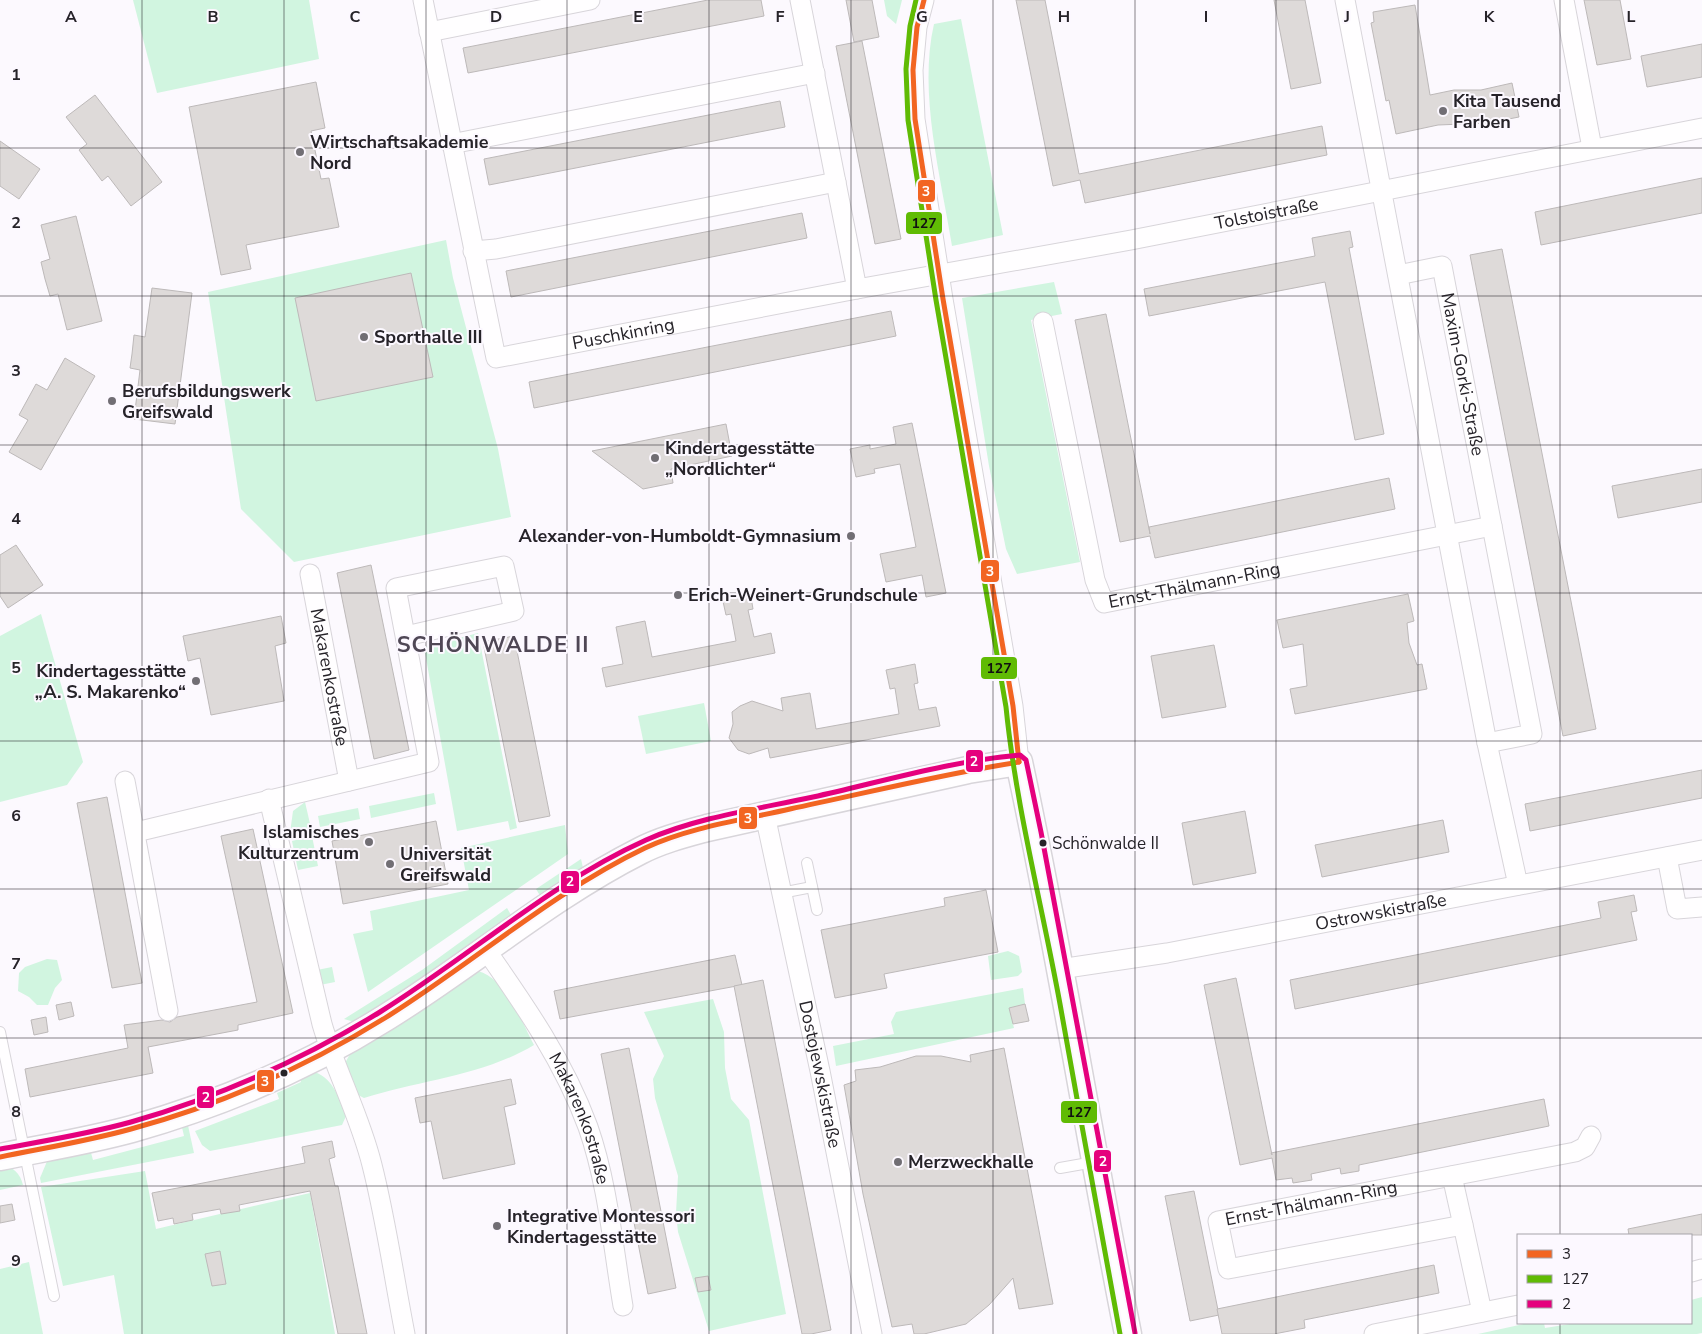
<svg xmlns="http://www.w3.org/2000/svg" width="1702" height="1334" font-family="'Nunito Sans',sans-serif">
<rect width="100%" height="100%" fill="#fcf9fe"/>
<g fill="#d1f5e0">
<path d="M133,0h176l10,59 -162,34z"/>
<path d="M884,0h18l-6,24 -9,-8z"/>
<path d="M961,19l42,216 -51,11c-11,-69 -34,-153 -18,-222z"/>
<path d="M446,240l7,38 45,171 13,68 -217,45 -53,-53 -33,-217z"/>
<path d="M1054,282l8,32 -31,6 49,242 -63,12 -11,-25 -17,-83 -27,-168z"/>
<path d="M41,614l42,148 -16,23 -67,17v-166z"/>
<path d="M478,633l39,195 -7,2 -2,-9 -51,10 -33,-184z"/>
<path d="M704,703l7,38 -65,13 -8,-38z"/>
<path d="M434,793l2,11 -65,14 -2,-12z"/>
<path d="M305,802l6,26 -21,5 3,-22z"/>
<path d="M358,808l2,11 -40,8 -2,-11z"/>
<path d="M565,825l3,29 -200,138 -15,-58 20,-4 -3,-19 99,-21 -8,-42z"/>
<path d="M312,836l6,30 -20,4 -6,-29z"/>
<path d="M581,859l3,13 -42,27 -6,-10z"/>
<path d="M507,908l7,12 -156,103 -14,-4 78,-49z"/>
<path d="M1008,951l11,5 3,16 -4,4 -27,4 -3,-24z"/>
<path d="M47,959l10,1 5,20 -7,8 -7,17h-11l-8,-8 -11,-6 1,-18 6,-6z"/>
<path d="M332,967l3,15 -15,3 -3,-15z"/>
<path d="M478,971c30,9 42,48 56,74 -52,31 -113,35 -170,53l-10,-5 -9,-30 5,-9z"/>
<path d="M1023,988l2,16 -16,4 5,20 -178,38 -3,-20 61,-12 -3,-12 5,-10z"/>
<path d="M713,999l11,33 1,36 6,31 18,21 37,194 -77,17 -31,-99 -2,-19 2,-37 -23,-78 -2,-19 11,-23 -20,-44z"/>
<path d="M311,1071c21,5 27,25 36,43l-5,11 -132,26 -8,-6 -7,-14 84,-32 -2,-6 24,-11 -3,-9z"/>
<path d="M187,1121l7,32 -153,30 -1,-5 8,-19 42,-10 3,11 91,-24 -3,-13z"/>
<path d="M0,1165c13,1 20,8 23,20l-23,5z"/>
<path d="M145,1171l11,58 154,-36 25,141h-211l-10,-59 -51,11 -22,-99z"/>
<path d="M29,1262l14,72h-43v-65z"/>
<path d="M1702,1297v36l-5,1h-219l50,-11h16l1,5 31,-5h115v-23z"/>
</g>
<g fill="#dedad9" stroke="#bdb9b9">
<path d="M708,0h53l3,16 -296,57 -5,-25z"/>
<path d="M846,0h26l7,37 -25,5z"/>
<path d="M1016,0h29l34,174 243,-48 5,29 -242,48 -5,-23 -27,6z"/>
<path d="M1274,0h31l16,83 -30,6z"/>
<path d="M1584,0h36l11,59 -34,6z"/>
<path d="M1415,5l15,90 24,-5h27l31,-7 7,34 -31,6 -50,2 -42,9 -7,-34 -3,1 -8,-42 -7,-36 3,-1 -1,-10z"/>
<path d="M862,41l39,198 -26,5 -39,-198z"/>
<path d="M1702,44v33l-55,10 -6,-31z"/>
<path d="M316,82l9,46 -14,3 10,48 8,-1 10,49 -93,18 5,24 -30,6 -32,-168z"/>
<path d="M95,95l67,87 -31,24 -23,-30 -6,5 -23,-31 8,-6 -21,-27z"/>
<path d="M780,101l5,26 -296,58 -5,-26z"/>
<path d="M0,141l40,28 -21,30 -19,-13z"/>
<path d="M1702,178v35l-161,32 -6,-33z"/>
<path d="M802,213l5,25 -296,59 -5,-26z"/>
<path d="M76,216l26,105 -35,9 -9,-36 -8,2 -5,-17 -4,-17 9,-3 -9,-34z"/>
<path d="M1350,231l3,16 -4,1 35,186 -29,6 -30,-158 -176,34 -5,-27 171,-33 -3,-18z"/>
<path d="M1502,249l94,480 -33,7 -93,-481z"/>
<path d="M411,273l22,104 -117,24 -21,-103z"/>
<path d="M152,288l40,5 -17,131 -41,-5 6,-49 -10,-2 2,-14 2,-19 11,2z"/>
<path d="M891,311l5,25 -362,72 -5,-26z"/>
<path d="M1106,314l44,220 -1,-7 240,-49 6,31 -240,49 -5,-22 -30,6 -45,-222z"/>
<path d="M65,358l30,18 -54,94 -32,-18 19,-32 -9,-5 17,-31 11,6z"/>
<path d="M912,423l34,170 -20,4 -4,-22 -36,7 -6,-28 36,-7 -16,-83 -26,5 1,4 -19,4 -6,-28 20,-4v4l26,-5 -3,-17z"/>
<path d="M726,424l6,32 -61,13 2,14 -30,6 -51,-38z"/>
<path d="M1702,469v33l-84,16 -6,-32z"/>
<path d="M16,545l27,40 -35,23 -8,-12v-41z"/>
<path d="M371,565l38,185 -35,9 -37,-186z"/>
<path d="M750,591l3,18 -5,1 6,27 17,-4 4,20 -169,34 -4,-19 21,-4 -7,-37 29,-6 7,36 84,-16 -5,-27 -5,1 -4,-18z"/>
<path d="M1408,594l6,27 -7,2 2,20 8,22 5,-1 5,25 -132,25 -5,-25 17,-3 -4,-42 -20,4 -6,-28z"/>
<path d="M281,616l5,27 -11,3 9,55 -73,14 -11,-57 -12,3 -5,-25z"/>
<path d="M514,636l36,180 -31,6 -36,-180z"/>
<path d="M1214,645l12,62 -64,11 -11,-62z"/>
<path d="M915,664l3,19 -4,1 5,26 17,-3 4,19 -170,32 -2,-10 -19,6 -11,-4 -9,-12 4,-14 -1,-12 8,-6 12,-5 31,10 -2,-13 29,-5 6,36 83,-15 -4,-26 -5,1 -4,-19z"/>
<path d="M1702,770v28l-172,33 -5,-27z"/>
<path d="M107,797l35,186 -30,5 -35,-185z"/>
<path d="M1245,811l11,62 -63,12 -11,-62z"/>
<path d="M1443,820l6,32 -127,25 -7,-32z"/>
<path d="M436,821l12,63 -105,20 -11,-63z"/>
<path d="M253,829l40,184 -55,12v5l-90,17 5,26 -123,24 -5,-28 103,-21 -4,-23 38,-5 8,2 7,-5 80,-15 -36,-166z"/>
<path d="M986,890l12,62 -114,22 3,14 -52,10 -14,-68 124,-24 -1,-8z"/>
<path d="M1634,895l3,16 -6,1 6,28 -342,69 -5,-29 311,-62 -3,-16z"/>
<path d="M735,955l7,30 -182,34 -6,-28z"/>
<path d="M1236,978l36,177 -1,-2 273,-54 5,27 -190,39v6l-18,3 -1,-6 -29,6 1,6 -19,3 -1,-5 -16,2 -4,-22 -32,7 -36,-180z"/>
<path d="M763,980l68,350 -20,4h-9l-68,-348z"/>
<path d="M71,1002l3,14 -15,4 -3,-15z"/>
<path d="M1025,1004l4,17 -16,3 -4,-16z"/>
<path d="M46,1017l2,15 -14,3 -3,-15z"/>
<path d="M629,1048l47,240 -28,6 -47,-240z"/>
<path d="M1004,1048l49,256 -34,5 -6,-31 -24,27 -23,19 -42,10h-10l-2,-10 -20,3 -29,-133 -19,-109 12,-4 -1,-11 25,-3 36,-11h25l30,6 -1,-7z"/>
<path d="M511,1079l5,25 -12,3 11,57 -72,15 -12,-58 -11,2 -5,-25z"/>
<path d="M332,1141l3,16 -6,2 6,27h3l29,148h-29l-28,-143 -71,14 1,6 -19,3 -1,-5 -28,5 1,6 -19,4 -1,-6 -15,3 -6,-28 153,-30 -3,-16z"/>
<path d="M1194,1191l25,124 -29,6 -25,-125z"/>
<path d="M12,1204l3,16 -15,3v-17z"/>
<path d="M1702,1214v21h-73l-1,-6z"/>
<path d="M220,1251l6,33 -14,2 -7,-32z"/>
<path d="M1434,1265l5,28 -135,27 1,8 -31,6h-52l-5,-25z"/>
<path d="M708,1276l3,14 -13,2 -3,-14z"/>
</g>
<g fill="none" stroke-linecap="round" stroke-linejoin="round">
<g stroke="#d8d5da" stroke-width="12">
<g id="lane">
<path d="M807,863l10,47"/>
<path d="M781,893l31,-6"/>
<path d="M0,1032l54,264"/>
<path d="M1060,1168l34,-6"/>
</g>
</g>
<g stroke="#d8d5da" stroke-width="21">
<g id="street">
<path id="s1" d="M423,0l73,358 361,-69"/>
<path id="s2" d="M800,0l57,289 274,-49 571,-112"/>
<path d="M924,0l-7,27 -4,43 2,49 28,180 70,407 6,56"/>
<path d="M1345,0l142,743 31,142"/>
<path d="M1564,0l28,148"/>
<path d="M429,32l161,-32"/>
<path d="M451,144l364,-71"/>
<path d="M473,251l23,-2 340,-67"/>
<path id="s3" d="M1398,275l44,-9 90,468 -45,9"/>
<path id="s4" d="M1043,322l52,258 9,23 388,-77"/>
<path id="s5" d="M310,574l39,207"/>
<path d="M125,781l43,230"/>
<path d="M269,799l53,225c14,48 38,92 50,141 14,55 22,113 33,169"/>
<path id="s6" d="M765,815l55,256 52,263"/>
<path d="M136,832l293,-70 -33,-174 108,-22 10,45 -108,25"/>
<path d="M1667,857l10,52 25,-2"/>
<path id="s7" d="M486,950c40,57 78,112 102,177 20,57 25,120 35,179"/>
<path id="s8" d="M1060,969l107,-16 535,-103"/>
<path d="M1452,1176l11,49"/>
<path d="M1691,1272l11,-3"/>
<path id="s9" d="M1482,1312l-19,-87 -235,44 -10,-48 357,-69 10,-5 6,-11"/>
<path d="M1374,1334l144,-29"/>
</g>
</g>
<g stroke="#d8d5da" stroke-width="29">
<path id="secondary" d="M0,1157c44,-9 88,-16 132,-28 88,-25 175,-62 253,-111 86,-53 164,-121 255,-167 21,-11 45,-17 67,-23l261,-58 51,-8c41,190 71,382 109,572"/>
</g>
<use href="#lane" stroke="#fffeff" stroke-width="10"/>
<use href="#street" stroke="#fffeff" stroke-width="19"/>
<use href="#secondary" stroke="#fffeff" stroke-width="26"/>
<g stroke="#fcf8ff" stroke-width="9">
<g id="bus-1">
<path d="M924,0l-7,27 -4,43 2,49 28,180 70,407 6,56"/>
<path d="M0,1157c44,-9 88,-16 131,-28 89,-24 175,-62 254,-111 87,-54 166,-125 260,-170 45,-21 97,-28 145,-39 76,-16 152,-35 229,-47"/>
</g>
</g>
<g stroke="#fcf8ff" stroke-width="9">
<path id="bus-2" d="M916,0l-6,26 -4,43 2,51 28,180 70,407c10,100 36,198 54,297 20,110 39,220 60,330"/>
</g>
<g stroke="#fcf8ff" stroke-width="9">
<path id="bus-3" d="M0,1149c44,-8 88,-15 131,-27 87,-25 171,-62 249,-110 89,-55 170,-129 266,-172 52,-23 112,-31 167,-43 68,-15 137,-36 207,-42l6,5 15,72 94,501"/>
</g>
<use href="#bus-1" stroke="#f26522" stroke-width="5"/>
<use href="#bus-2" stroke="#60bb04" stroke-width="5"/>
<use href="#bus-3" stroke="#e5007d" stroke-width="5"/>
</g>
<path fill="none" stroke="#262329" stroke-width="1" stroke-opacity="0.55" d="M142,0v1334M284,0v1334M426,0v1334M567,0v1334M709,0v1334M851,0v1334M993,0v1334M1135,0v1334M1276,0v1334M1418,0v1334M1560,0v1235M0,148h1702M0,296h1702M0,445h1702M0,593h1702M0,741h1702M0,889h1702M0,1038h1702M0,1186h1702M1560,1323v11"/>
<g fill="#716e74" stroke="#fcf8ff" stroke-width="2">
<circle cx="1443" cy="111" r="5"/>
<circle cx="300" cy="152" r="5"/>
<circle cx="364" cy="337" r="5"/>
<circle cx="112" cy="401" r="5"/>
<circle cx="655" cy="458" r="5"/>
<circle cx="851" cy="536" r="5"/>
<circle cx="678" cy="595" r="5"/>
<circle cx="196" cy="681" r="5"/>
<circle cx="369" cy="842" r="5"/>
<circle cx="390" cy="864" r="5"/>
<circle cx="898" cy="1162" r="5"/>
<circle cx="497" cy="1226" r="5"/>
</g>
<g fill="#262329" stroke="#fcf8ff" stroke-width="2">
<circle cx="1043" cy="843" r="4.5"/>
<circle cx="284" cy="1073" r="4.5"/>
</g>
<g text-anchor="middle" stroke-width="4" stroke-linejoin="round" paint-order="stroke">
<g font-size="17" fill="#262329" stroke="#fcf8ff" text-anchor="start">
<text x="1052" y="849">Schönwalde II</text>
</g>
<g font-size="18" font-weight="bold" fill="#262329" stroke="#fcf8ff" text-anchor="start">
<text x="1453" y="107">Kita Tausend<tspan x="1453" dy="21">Farben</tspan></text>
<text x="310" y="148">Wirtschaftsakademie<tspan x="310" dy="21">Nord</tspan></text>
<text x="374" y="343">Sporthalle III</text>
<text x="122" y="397">Berufsbildungswerk<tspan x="122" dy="21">Greifswald</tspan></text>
<text x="665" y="454">Kindertagesstätte<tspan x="665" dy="21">„Nordlichter“</tspan></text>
<text x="841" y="542" text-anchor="end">Alexander-von-Humboldt-Gymnasium</text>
<text x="688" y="601">Erich-Weinert-Grundschule</text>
<text x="186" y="677" text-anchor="end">Kindertagesstätte<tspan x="186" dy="21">„A. S. Makarenko“</tspan></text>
<text x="359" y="838" text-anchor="end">Islamisches<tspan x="359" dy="21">Kulturzentrum</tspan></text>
<text x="400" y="860">Universität<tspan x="400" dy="21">Greifswald</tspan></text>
<text x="908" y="1168">Merzweckhalle</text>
<text x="507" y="1222">Integrative Montessori<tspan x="507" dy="21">Kindertagesstätte</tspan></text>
</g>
<g font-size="18" fill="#262329" stroke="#fcf8ff">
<text dy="6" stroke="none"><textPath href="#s2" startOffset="711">Tolstoistraße</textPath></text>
<text dy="6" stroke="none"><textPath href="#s1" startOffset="495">Puschkinring</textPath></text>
<text dy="6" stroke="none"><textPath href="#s3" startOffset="155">Maxim-Gorki-Straße</textPath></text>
<text dy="6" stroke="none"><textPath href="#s4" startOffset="380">Ernst-Thälmann-Ring</textPath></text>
<text dy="6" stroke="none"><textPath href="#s5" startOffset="105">Makarenkostraße</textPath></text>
<text dy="6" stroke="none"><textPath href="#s8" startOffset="326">Ostrowskistraße</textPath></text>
<text dy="6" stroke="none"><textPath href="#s6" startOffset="265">Dostojewskistraße</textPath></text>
<text dy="6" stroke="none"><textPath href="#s7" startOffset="194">Makarenkostraße</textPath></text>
<text dy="6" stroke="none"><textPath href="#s9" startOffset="472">Ernst-Thälmann-Ring</textPath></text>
</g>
<g font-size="22" font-weight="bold" letter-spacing="1" fill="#4f4755" stroke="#fcf8ff">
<text x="493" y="652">SCHÖNWALDE II</text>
</g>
</g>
<g font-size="16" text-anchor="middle" font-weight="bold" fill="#262329" stroke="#fcf8ff" stroke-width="4" stroke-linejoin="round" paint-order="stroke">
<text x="71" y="22">A</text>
<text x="213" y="22">B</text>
<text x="355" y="22">C</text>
<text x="496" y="22">D</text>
<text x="638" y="22">E</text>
<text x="780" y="22">F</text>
<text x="922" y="22">G</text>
<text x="1064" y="22">H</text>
<text x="1206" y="22">I</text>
<text x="1347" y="22">J</text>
<text x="1489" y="22">K</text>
<text x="1631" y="22">L</text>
<text x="16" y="80">1</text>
<text x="16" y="228">2</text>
<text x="16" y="376">3</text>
<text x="16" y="524">4</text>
<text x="16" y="673">5</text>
<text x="16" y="821">6</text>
<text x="16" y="969">7</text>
<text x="16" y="1117">8</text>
<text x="16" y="1266">9</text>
</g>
<g stroke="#fcf8ff" stroke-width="2">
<rect x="917" y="179" width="19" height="24" rx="5" fill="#f26522"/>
<rect x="905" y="211" width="38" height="24" rx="5" fill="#60bb04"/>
<rect x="980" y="559" width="20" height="24" rx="5" fill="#f26522"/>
<rect x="980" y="656" width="38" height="24" rx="5" fill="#60bb04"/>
<rect x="965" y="749" width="19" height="24" rx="5" fill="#e5007d"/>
<rect x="738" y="806" width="20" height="24" rx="5" fill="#f26522"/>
<rect x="560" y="870" width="20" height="24" rx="5" fill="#e5007d"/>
<rect x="256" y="1069" width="19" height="24" rx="5" fill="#f26522"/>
<rect x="196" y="1085" width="19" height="24" rx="5" fill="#e5007d"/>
<rect x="1060" y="1100" width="38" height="24" rx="5" fill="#60bb04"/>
<rect x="1093" y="1149" width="19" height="24" rx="5" fill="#e5007d"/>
</g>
<g font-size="14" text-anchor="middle" font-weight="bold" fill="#fff">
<text x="926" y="196">3</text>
<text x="990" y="576">3</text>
<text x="974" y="766">2</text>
<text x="748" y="823">3</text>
<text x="570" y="886">2</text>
<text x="265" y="1086">3</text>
<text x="206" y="1102">2</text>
<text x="1103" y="1166">2</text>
</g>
<g font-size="14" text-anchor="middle" font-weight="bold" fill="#111">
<text x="924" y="228">127</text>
<text x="999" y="673">127</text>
<text x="1079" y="1117">127</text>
</g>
<rect x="1517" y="1234" width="175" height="90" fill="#fcf8ff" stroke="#a6a3a9"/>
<rect x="1527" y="1250" width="25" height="8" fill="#f26522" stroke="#a6a3a9"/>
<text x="1562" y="1259" font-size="15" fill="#262329">3</text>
<rect x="1527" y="1275" width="25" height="8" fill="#60bb04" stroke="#a6a3a9"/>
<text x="1562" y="1284" font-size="15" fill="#262329">127</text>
<rect x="1527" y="1300" width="25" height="8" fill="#e5007d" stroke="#a6a3a9"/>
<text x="1562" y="1309" font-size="15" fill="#262329">2</text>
</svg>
